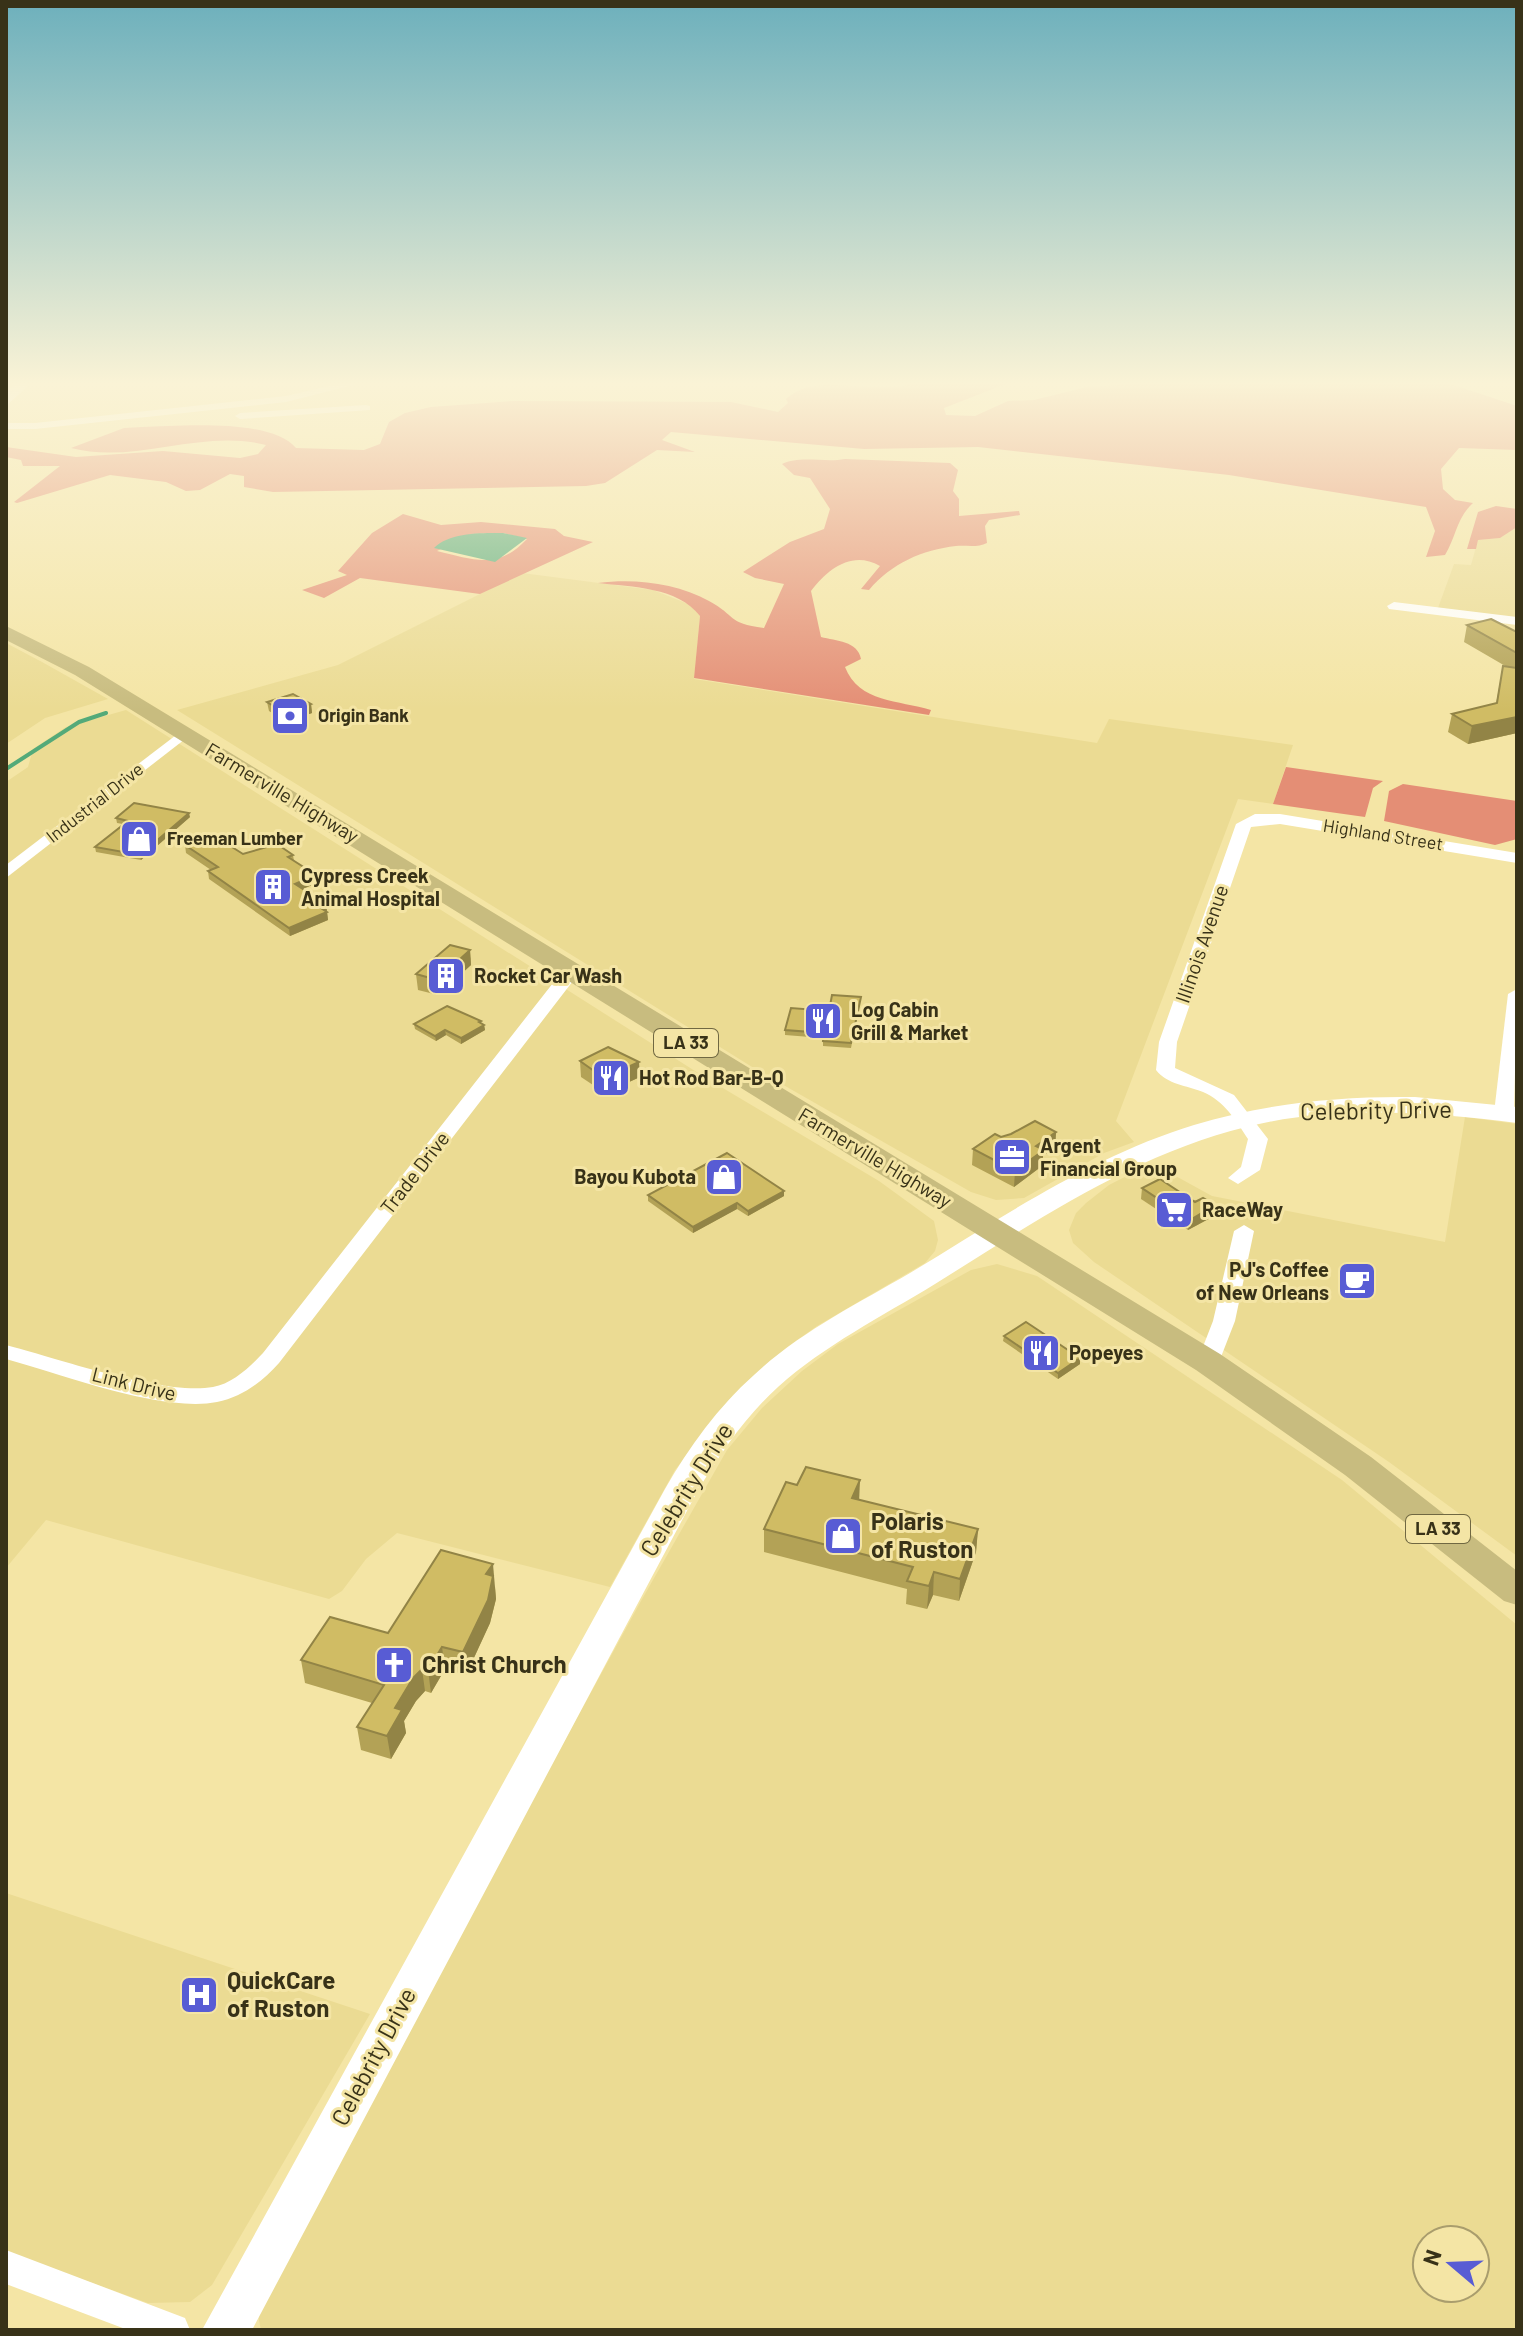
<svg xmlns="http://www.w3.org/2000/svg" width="1523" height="2336" font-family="Barlow,sans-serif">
<rect width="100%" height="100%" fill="#f4e5a5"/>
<g fill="#ebdb93" fill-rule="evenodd">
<path d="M1517,527v91l-79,-10 16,-44 17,1 7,-25 22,-2z"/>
<path d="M522,573l131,17 38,15 9,11 -6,63 403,64 12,-24 184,26 -20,59 -35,-5 -122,322 18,21 -30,11 -80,45 -28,2 -25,-8 -214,-122 -580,-360 161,-45z"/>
<path d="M6,643l36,19 66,37 -63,19 -39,26z"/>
<path d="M126,710l580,368 173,103 55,40 4,19 -3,11 -10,12 -108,63 -31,22 -53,47 -58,75 -65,117 -213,-54 -31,26 -24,32 -13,8 -283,-79 -40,48v-786l22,-15 5,-18 33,-22z"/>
<path d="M1465,1117l52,7v432l-128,-94 -295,-200 -21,-19 -4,-13 7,-17 10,-10 23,-18 43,-22 60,33 233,46z"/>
<path d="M997,1264l40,12 305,204 175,145v705h-1256l-4,-20 11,-28 373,-681 86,-151 35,-42 40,-37 36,-27 133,-74zM1427,2240h48v48h-48z"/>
<path d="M6,1893l364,121 -158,271 -22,17 -42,1 -142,-51z"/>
</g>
<g fill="#e48e75" fill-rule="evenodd">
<path d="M913,383h95l-64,25 2,7 29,1 33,-15 26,-1 53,-13 64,-4h276l27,2 63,21v44l-58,-2 -18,21 2,20 12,11 18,3c-16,14 -17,34 -28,52l-19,2 9,-26 -9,-24 -197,-32 -251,-28 -114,2 -193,-17 -9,8 33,12 -38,-2 -52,33 -19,3 -313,6 -29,-5v-11l-14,-2 -30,16 -14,1 -20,-9 -56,-7 -93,28 -3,-1 46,-36h-37l-2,-6 -15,-3v-10l70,10 87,-6 77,7 18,-4 8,-9c-65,-17 -131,20 -195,3l53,-20 18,-1c38,-1 129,-9 154,21l68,2 16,-6 9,-22 16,-9 26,-6 82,-6 218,1 47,10 10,-9 -2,-4c32,-30 88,-1 127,-16z"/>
<path d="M845,459l105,4 8,7 -5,21 6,8v17l60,-5 1,4 -31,5 -4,6 2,17c-10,5 -20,2 -31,3 -34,4 -64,17 -87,44l-8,-1 19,-23c-28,-16 -52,3 -69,25l10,46c15,4 37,4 40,22l-16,8c14,36 54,33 86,43l-2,5 -235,-37 6,-62c-22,-29 -68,-29 -102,-33 36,-5 79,0 111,18 28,15 17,22 55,27l20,-44 -29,-6 -12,-6 47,-30 34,-13 6,-20 -20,-31 -16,-3 -12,-11c18,-9 43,-1 63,-5z"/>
<path d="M1496,506l21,3v18l-17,11 -22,2 -2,9h-9l11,-37z"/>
<path d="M403,514l38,11 40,-3 74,7 9,7 29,6 -113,52 -120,-16 -36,20 -22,-8 45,-15 -9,-4 34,-38zM503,533l24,6c-29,31 -52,21 -90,12l34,-17z"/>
<path d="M1286,767l97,14 -10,7 -8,29 -92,-13z"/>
<path d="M1403,784l114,17v38l-22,6 -111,-24 5,-30z"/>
</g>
<path fill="#54aa79" d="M503,533l24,5 -32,24 -61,-14c16,-16 48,-15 69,-15z"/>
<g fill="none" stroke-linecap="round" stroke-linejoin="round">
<path stroke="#54aa79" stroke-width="4" d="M6,769l73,-47 27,-9"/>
<g fill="#fff" fill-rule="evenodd">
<path d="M342,383h19l-75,19 -251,27h-29v-6h29l251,-27z"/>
<path d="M366,405l4,1v4l-130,9 -5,-3 5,-3z"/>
<path d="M1394,602l123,15v8l-128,-16 -2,-3z"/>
<path d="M184,729l7,4 -2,3 -183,142v-13z"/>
<path d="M1255,814h25l237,39v10l-237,-39 -29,3 -74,215 -2,26 59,27 34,44 -8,31 -22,14 -10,-6 13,-11 7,-28c-12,-19 -24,-38 -45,-47 -17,-7 -35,-7 -47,-22l3,-28 77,-218z"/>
<path d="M570,968l6,1 3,4 -3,4 -297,386c-17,19 -37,34 -62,39 -54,11 -156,-28 -211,-43v-14c51,13 157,51 207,42 19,-3 37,-20 50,-34l301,-384z"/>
<path d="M1517,989l-3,124 -10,6 -10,-6 14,-119z"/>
<path d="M1244,1225l10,6 -19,90 -16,41 -3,5h-16l-3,-5 16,-41 21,-90z"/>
<path d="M6,2250l179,68 5,12h-62l-122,-46z"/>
</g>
<g fill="#fff" fill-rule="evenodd">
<path d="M16,383h15l-25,23v-13z"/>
<path d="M1415,1097l102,10v16c-89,-11 -183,-18 -271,4 -114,28 -213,96 -311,157 -54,33 -110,61 -157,103 -33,30 -58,67 -81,105l-445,838h-50l463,-841c24,-42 53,-82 89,-114 46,-43 103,-71 156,-102 91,-55 182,-117 284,-148 73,-22 146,-29 221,-28z"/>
</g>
<path fill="#c8bc7f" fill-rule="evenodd" d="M6,626l83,41 1131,687 151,103 146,114v34l-13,-4 -159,-126 -149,-105 -1121,-695 -69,-35z"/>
</g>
<g fill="#b3a256">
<path d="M1467,625l50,7v101l-49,11 -20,-12 4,-18 44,-10 7,-38 4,1 -43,-25z"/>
<path d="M267,702l44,2 1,9 -26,9 -17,-11z"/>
<path d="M190,817l-49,43 -45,-8 -1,-5 28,-23 -6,-1 -1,-5z"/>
<path d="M185,845l58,9 50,1 1,6 23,22 -14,6 23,15 2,16 -38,16 -81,-57 -1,-8 3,-1 -25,-17z"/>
<path d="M470,950l1,15 -33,30 -20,-5 -2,-16z"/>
<path d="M861,997l-10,51 -28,-2v-8l-38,-3v-5z"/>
<path d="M481,1021v3l3,1 1,5 -24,14 -15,-9 -10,6 -21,-12 -1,-5z"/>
<path d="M580,1061l60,16 -35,16 -24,-16z"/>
<path d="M1056,1132l-1,16 -12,8 -1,10 -28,21 -42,-22 1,-16 28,-12z"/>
<path d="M1142,1188l73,17 -1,11 -26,14 -47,-31z"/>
<path d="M784,1191v5l-36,20 -11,-7 -44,24 -45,-32v-6z"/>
<path d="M1004,1336l76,28 -22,15 -55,-38z"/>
<path d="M797,1485l181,44 -2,23 -17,49 -26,-6 -6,14 -21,-5 1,-15 -143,-37v-23z"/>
<path d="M495,1587l1,12 -6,24 -24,52 -21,-6 -14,24 -6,-2 -9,10 -12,20 2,12 -15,26 -30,-9 -4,-23 15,-24 -67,-20 -4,-23 87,-27z"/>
</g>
<g fill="#928446">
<path d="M311,704l1,9 -26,9 -1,-9z"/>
<path d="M1517,717v16l-49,11 4,-18z"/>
<path d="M189,813l1,4 -49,43 -1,-5z"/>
<path d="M316,875l1,8 -20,8 -2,-7z"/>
<path d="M326,904l2,16 -38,16 -1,-8 30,-21z"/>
<path d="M470,950l1,15 -33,30 -1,-15z"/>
<path d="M484,1025l1,5 -24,14v-6z"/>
<path d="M445,1030l1,5 -10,6 -1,-5z"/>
<path d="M639,1062l1,15 -35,16 -1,-15z"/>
<path d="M1056,1132l-1,16 -12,8 -1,10 -28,21 1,-16 21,-25z"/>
<path d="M784,1191v5l-36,20v-5z"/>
<path d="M737,1203v6l-44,24v-6z"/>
<path d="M1215,1205l-1,11 -26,14 2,-10z"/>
<path d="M1080,1358v6l-22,15v-6z"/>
<path d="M860,1480l-1,23 -7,-5z"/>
<path d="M978,1529l-2,23 -17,49 1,-22z"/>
<path d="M493,1564l3,35 -6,24 -24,52 -3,-23 23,-78z"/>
<path d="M934,1572l-1,23 -6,14 2,-23z"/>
<path d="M442,1647l3,22 -14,24 -3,-23z"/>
<path d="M422,1669l3,22 -9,10 -12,20 2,12 -15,26 -4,-23 8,-28 18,-30z"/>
</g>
<g fill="#d0bc64" stroke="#928446" stroke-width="2">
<path d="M1491,619l26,13v21l-50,-28z"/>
<path d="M1503,666l14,2v49l-45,9 -20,-12 45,-11z"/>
<path d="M293,694l18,10 -26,9 -18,-11z"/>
<path d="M134,803l55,10 -49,42 -45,-8 33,-26 -12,-3z"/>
<path d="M213,835l30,19 34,-10 16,11 -5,2 28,18 -21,9 31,20 -7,3 8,5 -38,16 -81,-57 10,-4 -33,-22z"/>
<path d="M450,945l20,5 -33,30 -21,-6z"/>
<path d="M832,995l29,2 -10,46 -28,-2 1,-8 -39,-3 6,-22 38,3z"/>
<path d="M447,1006l34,15 -2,1 5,3 -23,13 -16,-8 -10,6 -21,-12z"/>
<path d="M608,1047l31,15 -35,16 -24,-17z"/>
<path d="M1035,1121l21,11 -20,14 8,4 -29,21 -42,-22 22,-15 6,3 10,-3z"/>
<path d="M727,1153l57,38 -36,20 -11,-8 -44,24 -45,-32z"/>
<path d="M1160,1179l35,23 8,-4 12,7 -25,15 -48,-32z"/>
<path d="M1026,1322l54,36 -22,15 -54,-37z"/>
<path d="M806,1467l54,13 -8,18 126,31 -18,50 -26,-7 -5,14 -22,-5 6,-14 -149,-38 22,-47 11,3z"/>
<path d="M441,1550l52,14 -7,10 7,2 -5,24 -25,52 -21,-5 -14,23 -6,-1 -9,9 -18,30 7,2 -15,26 -30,-9 27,-42 -83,-25 29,-43 58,16z"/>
</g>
<linearGradient id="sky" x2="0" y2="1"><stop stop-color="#6db0bc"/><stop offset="0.54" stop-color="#faf3d6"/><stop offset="1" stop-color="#faf3d6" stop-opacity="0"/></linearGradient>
<rect width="1523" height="710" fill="url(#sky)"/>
<defs>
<g id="bank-square" transform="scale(2)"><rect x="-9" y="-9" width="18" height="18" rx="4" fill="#585cd4" stroke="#f4e5a5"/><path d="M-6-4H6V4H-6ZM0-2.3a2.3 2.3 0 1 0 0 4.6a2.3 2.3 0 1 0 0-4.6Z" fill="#fff"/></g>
<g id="shop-square" transform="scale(2)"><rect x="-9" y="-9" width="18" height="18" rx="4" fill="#585cd4" stroke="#f4e5a5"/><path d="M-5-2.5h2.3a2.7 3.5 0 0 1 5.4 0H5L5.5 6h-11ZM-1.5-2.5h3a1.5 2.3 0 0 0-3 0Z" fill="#fff"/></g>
<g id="building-square" transform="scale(2)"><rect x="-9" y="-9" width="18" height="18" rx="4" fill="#585cd4" stroke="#f4e5a5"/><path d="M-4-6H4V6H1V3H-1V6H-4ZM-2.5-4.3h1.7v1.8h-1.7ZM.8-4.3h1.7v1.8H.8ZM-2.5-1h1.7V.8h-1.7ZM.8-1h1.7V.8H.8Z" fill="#fff"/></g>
<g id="restaurant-square" transform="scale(2)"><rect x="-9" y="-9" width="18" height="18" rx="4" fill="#585cd4" stroke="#f4e5a5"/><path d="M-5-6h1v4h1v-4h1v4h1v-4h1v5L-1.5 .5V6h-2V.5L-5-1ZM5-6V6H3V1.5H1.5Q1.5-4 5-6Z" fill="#fff"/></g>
<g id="office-square" transform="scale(2)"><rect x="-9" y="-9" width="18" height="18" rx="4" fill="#585cd4" stroke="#f4e5a5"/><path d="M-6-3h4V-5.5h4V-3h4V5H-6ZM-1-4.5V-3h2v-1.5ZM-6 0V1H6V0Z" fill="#fff"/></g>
<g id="supermarket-square" transform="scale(2)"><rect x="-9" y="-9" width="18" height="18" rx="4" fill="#585cd4" stroke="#f4e5a5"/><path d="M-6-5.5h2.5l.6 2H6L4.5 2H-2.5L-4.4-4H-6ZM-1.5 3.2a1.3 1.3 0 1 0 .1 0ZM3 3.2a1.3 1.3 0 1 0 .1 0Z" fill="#fff"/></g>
<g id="cafe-square" transform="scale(2)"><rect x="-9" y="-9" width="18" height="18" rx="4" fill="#585cd4" stroke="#f4e5a5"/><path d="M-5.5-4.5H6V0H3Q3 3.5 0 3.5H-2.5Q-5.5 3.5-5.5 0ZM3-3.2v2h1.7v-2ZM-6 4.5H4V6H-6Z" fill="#fff"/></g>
<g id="church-square" transform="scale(2)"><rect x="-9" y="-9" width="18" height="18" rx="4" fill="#585cd4" stroke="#f4e5a5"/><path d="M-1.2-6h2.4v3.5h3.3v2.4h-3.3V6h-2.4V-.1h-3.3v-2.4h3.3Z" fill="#fff"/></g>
<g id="hospital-square" transform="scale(2)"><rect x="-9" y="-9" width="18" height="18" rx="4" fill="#585cd4" stroke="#f4e5a5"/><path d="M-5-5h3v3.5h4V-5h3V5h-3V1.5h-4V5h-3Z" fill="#fff"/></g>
</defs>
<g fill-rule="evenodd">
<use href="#bank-square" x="290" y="716"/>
<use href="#shop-square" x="139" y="839"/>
<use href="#building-square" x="273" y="887"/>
<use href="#building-square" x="446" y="976"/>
<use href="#restaurant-square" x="823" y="1021"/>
<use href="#restaurant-square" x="611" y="1078"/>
<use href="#office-square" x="1012" y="1157"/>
<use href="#shop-square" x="724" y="1177"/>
<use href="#supermarket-square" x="1174" y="1210"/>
<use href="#cafe-square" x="1357" y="1281"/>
<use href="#restaurant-square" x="1041" y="1353"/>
<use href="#shop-square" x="843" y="1536"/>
<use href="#church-square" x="394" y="1665"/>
<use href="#hospital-square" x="199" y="1995"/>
</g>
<g text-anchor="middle" stroke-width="6" stroke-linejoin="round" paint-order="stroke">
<g font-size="18" font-weight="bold" fill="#383218" stroke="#f4e5a5" text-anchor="start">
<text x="318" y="722">Origin Bank</text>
<text x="167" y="845">Freeman Lumber</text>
</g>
<g font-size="18" fill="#383218" stroke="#f4e5a5">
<text transform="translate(95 803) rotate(-38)" y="6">Industrial Drive</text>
<text transform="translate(1383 835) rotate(9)" y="6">Highland Street</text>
</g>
<g fill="#f4e5a5" stroke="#706842" stroke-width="2">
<rect x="654" y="1029" width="64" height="28" rx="6"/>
<rect x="1406" y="1515" width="64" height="28" rx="6"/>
</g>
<g font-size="18" font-weight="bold" fill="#383218">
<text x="686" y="1049">LA 33</text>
<text x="1438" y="1535">LA 33</text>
</g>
<g font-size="20" fill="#383218" stroke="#f4e5a5">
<text transform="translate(282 793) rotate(31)" y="7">Farmerville Highway</text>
<text transform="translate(1202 944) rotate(-71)" y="7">Illinois Avenue</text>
<text transform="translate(875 1158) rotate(31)" y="7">Farmerville Highway</text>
<text transform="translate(415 1173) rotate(-52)" y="7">Trade Drive</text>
<text transform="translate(134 1384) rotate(14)" y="7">Link Drive</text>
</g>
<g font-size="20" font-weight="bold" fill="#383218" stroke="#f4e5a5" text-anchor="start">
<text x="301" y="883">Cypress Creek<tspan x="301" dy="23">Animal Hospital</tspan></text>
<text x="474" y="983">Rocket Car Wash</text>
<text x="851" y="1017">Log Cabin<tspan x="851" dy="23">Grill &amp; Market</tspan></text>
<text x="639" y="1085">Hot Rod Bar-B-Q</text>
<text x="1040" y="1153">Argent<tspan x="1040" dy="23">Financial Group</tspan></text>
<text x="696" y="1184" text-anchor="end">Bayou Kubota</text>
<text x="1202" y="1217">RaceWay</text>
<text x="1329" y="1277" text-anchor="end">PJ's Coffee<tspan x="1329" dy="23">of New Orleans</tspan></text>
<text x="1069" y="1360">Popeyes</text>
</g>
<g font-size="24" fill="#383218" stroke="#f4e5a5">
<text transform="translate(1376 1111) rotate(-1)" y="8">Celebrity Drive</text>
<text transform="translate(687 1490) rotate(-58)" y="8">Celebrity Drive</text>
<text transform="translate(374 2057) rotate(-62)" y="8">Celebrity Drive</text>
</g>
<g font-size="24" font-weight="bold" fill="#383218" stroke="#f4e5a5" text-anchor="start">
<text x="871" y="1530">Polaris<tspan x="871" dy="28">of Ruston</tspan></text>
<text x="422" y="1673">Christ Church</text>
<text x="227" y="1989">QuickCare<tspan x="227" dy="28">of Ruston</tspan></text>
</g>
</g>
<rect width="1523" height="2336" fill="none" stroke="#383218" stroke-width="16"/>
<g transform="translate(1451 2264) rotate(289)"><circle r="38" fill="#f4e5a5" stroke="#a99d6d" stroke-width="2"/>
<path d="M0-6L14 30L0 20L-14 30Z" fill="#585cd4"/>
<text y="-12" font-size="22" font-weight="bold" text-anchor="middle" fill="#383218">N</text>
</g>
</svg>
